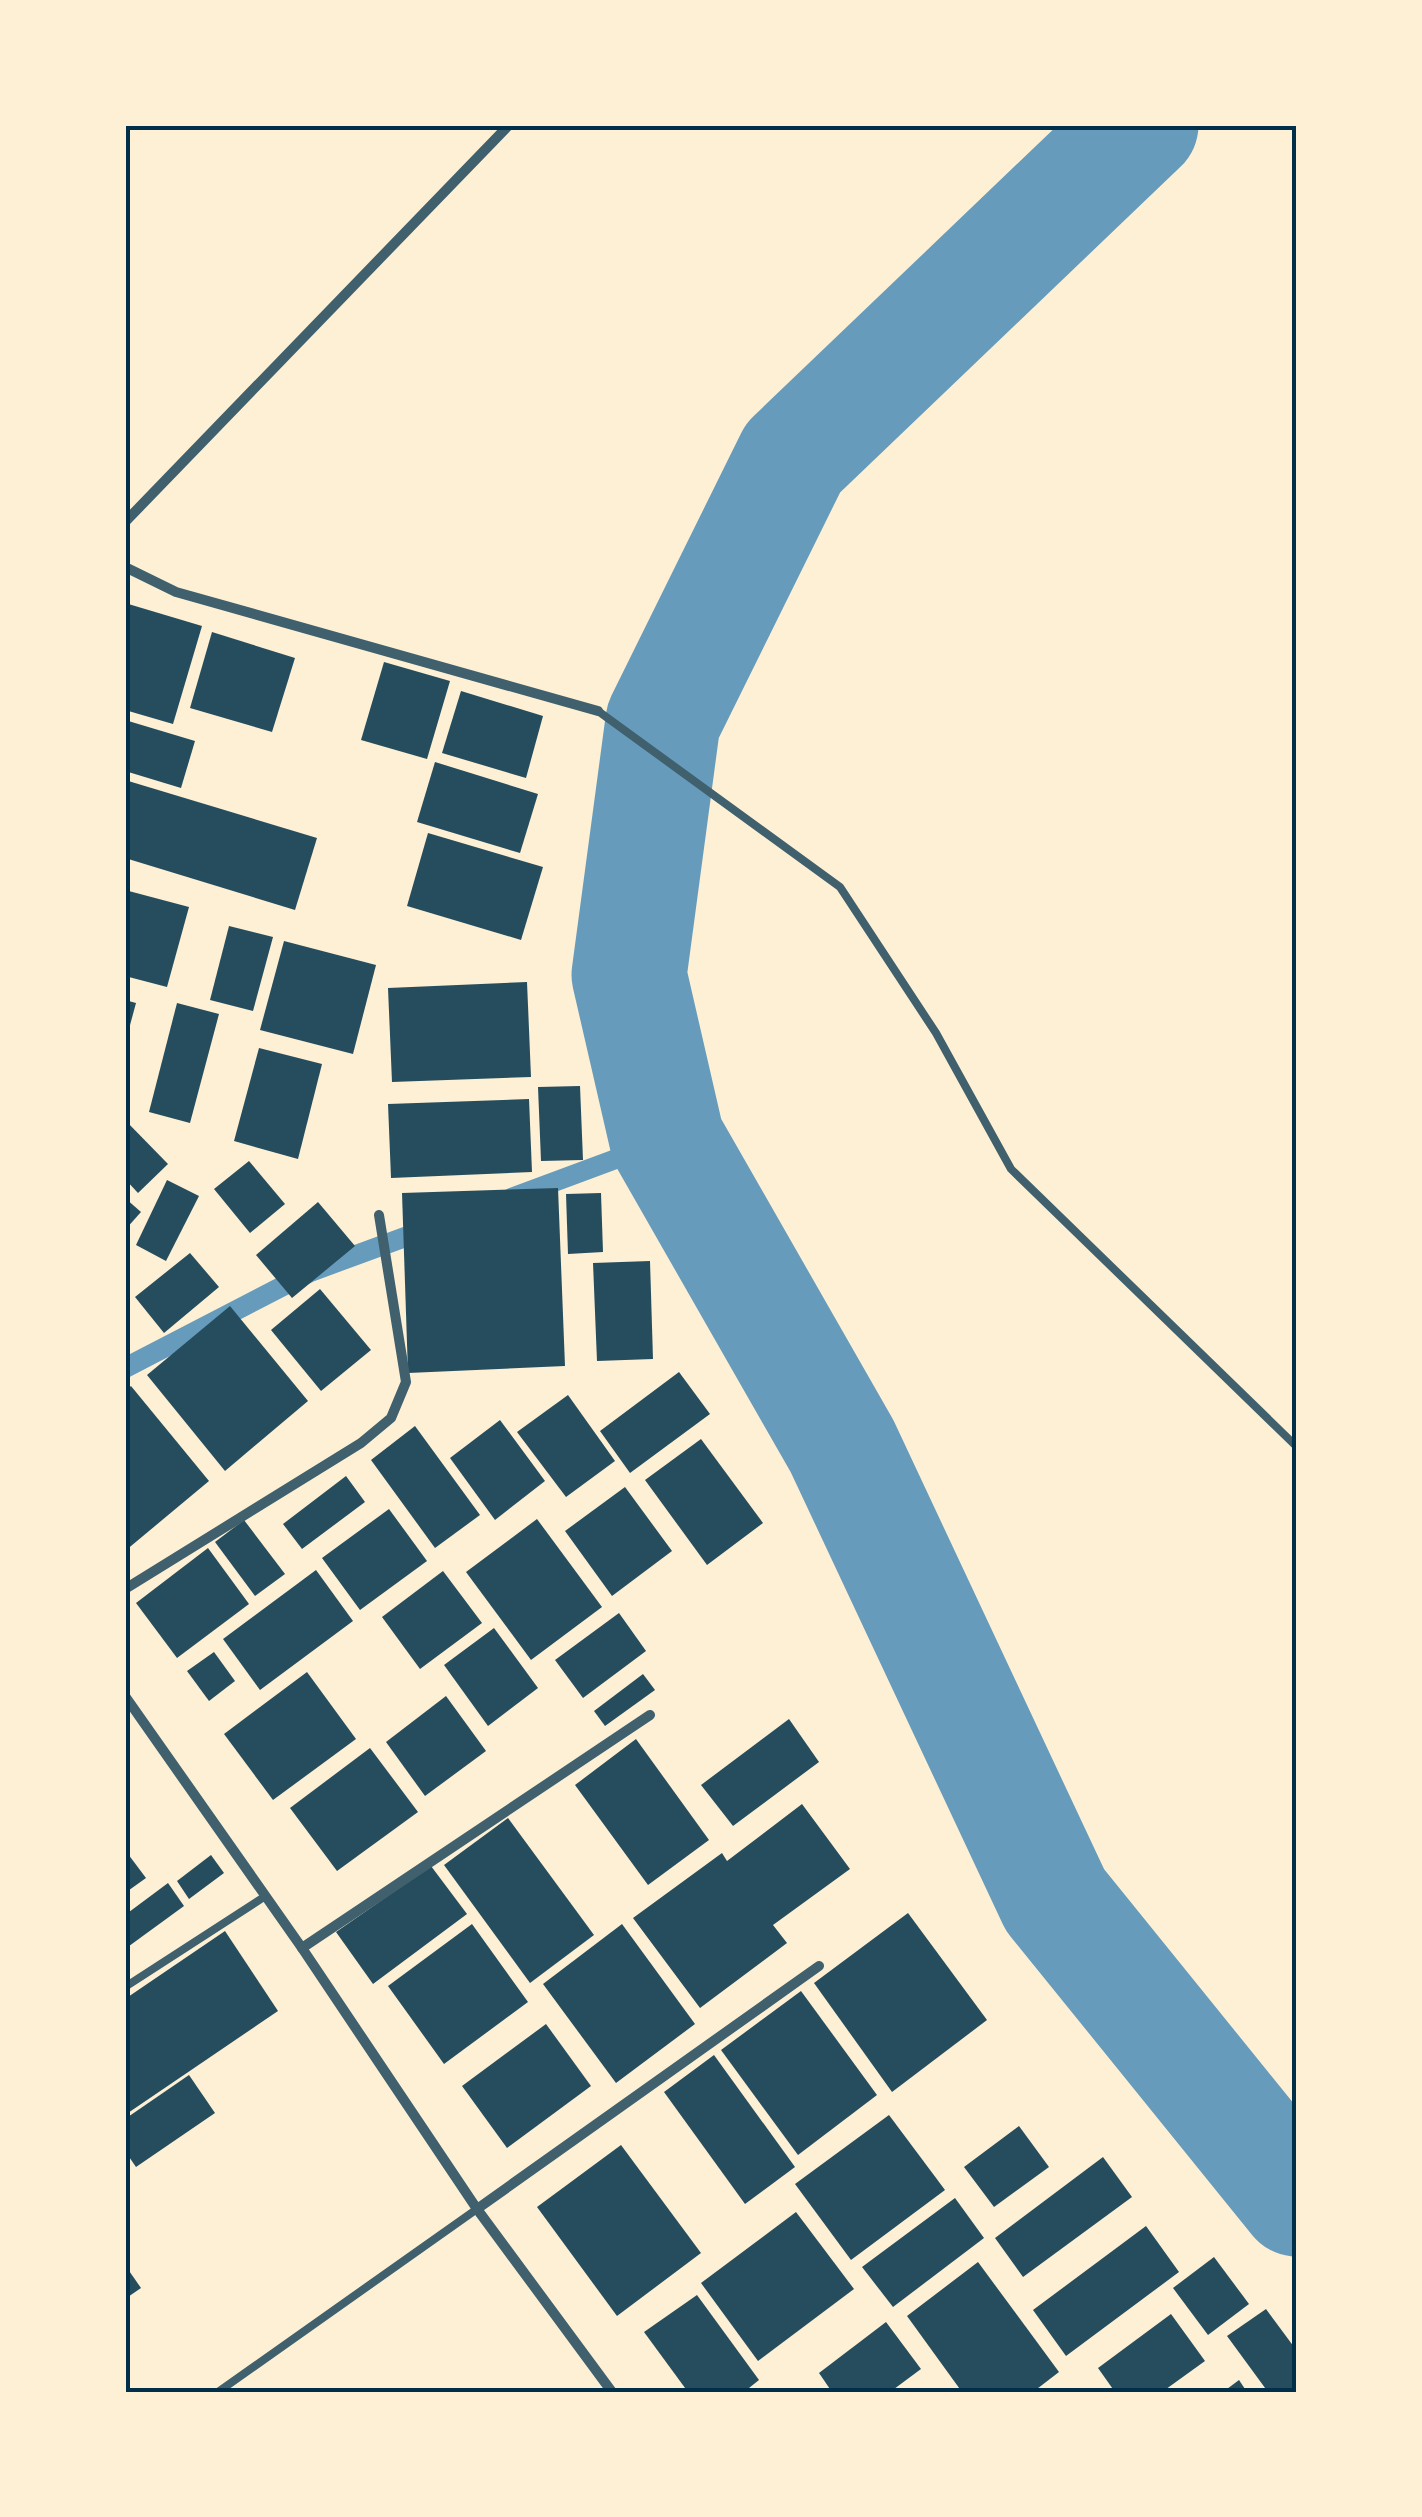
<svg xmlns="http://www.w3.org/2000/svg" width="1422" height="2517" font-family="'DM Sans',sans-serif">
<rect width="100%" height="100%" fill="#fdf0d5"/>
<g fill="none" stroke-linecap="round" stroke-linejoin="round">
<g stroke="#669bbc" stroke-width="20">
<path d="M511,1198l156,-58"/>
<path d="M125,1368l185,-96 117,-43"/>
</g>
<path stroke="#669bbc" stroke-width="115" d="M1141,125l-348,333 -130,263 -34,254 38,165 175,306 213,454 242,299"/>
</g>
<g fill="#264d5e">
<path d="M125,603l77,23 -29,98 -48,-14z"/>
<path d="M212,632l83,26 -23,74 -82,-24z"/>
<path d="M384,662l66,19 -23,78 -66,-19z"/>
<path d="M461,691l82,25 -17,62 -84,-25z"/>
<path d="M125,720l70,21 -14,47 -56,-17z"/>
<path d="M435,762l103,32 -18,59 -103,-31z"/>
<path d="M125,780l192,58 -22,72 -170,-52z"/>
<path d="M428,833l115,34 -22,73 -114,-34z"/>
<path d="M125,890l64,17 -22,80 -42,-11z"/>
<path d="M229,926l44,11 -20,74 -43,-11z"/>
<path d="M284,941l92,24 -23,89 -93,-24z"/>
<path d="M527,982l4,95 -139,5 -4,-94z"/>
<path d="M125,1000l11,3 -10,37h-1z"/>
<path d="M177,1003l42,11 -29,109 -41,-11z"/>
<path d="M259,1048l63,16 -24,95 -64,-18z"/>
<path d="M580,1086l3,74 -42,1 -3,-74z"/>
<path d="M529,1099l3,73 -141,6 -3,-74z"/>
<path d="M125,1120l43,44 -30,29 -13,-14z"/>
<path d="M249,1161l36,43 -35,29 -36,-44z"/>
<path d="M167,1180l32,16 -33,65 -30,-16z"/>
<path d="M558,1188l7,178 -157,7 -6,-180z"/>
<path d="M601,1193l2,59 -35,2 -2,-60z"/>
<path d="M125,1198l16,14 -16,18z"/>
<path d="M318,1202l37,44 -63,52 -36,-43z"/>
<path d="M190,1253l29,34 -55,46 -29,-36z"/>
<path d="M650,1261l3,98 -56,2 -4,-98z"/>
<path d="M320,1289l51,61 -50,41 -50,-61z"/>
<path d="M230,1306l78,95 -83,70 -78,-96z"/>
<path d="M679,1372l31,42 -80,59 -30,-42z"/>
<path d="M131,1386l78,95 -84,70v-160z"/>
<path d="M568,1395l47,66 -49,36 -49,-65z"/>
<path d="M500,1420l45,61 -50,39 -45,-62z"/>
<path d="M415,1426l65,89 -45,33 -64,-88z"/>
<path d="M701,1439l62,84 -56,42 -62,-85z"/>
<path d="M346,1476l19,26 -63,47 -19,-25z"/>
<path d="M625,1487l47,64 -60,45 -47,-65z"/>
<path d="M389,1509l38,52 -67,49 -38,-52z"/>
<path d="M537,1519l65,88 -71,53 -65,-88z"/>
<path d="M244,1520l41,54 -30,22 -40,-54z"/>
<path d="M208,1548l41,56 -72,54 -41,-55z"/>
<path d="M316,1570l37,51 -93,69 -37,-51z"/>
<path d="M443,1571l39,52 -62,46 -38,-52z"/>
<path d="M619,1613l27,38 -63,47 -28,-38z"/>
<path d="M494,1628l44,60 -50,38 -44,-61z"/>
<path d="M214,1652l21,29 -26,20 -22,-30z"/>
<path d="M307,1672l49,67 -83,61 -49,-66z"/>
<path d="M643,1674l12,16 -50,36 -11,-15z"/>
<path d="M446,1696l40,55 -61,45 -39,-54z"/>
<path d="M789,1719l30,43 -86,64 -32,-41z"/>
<path d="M636,1739l73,101 -61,45 -73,-100z"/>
<path d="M370,1748l48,64 -81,59 -47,-63z"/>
<path d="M802,1804l48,65 -77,56 14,18 -87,65 -67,-90 89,-65 5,8z"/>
<path d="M508,1818l86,117 -64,48 -86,-118z"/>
<path d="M125,1850l21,28 -21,15z"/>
<path d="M211,1855l13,18 -35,26 -12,-18z"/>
<path d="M431,1866l36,48 -94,70 -37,-52z"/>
<path d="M168,1883l16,23 -59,43v-34z"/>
<path d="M908,1913l79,107 -95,72 -78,-109z"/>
<path d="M472,1924l56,78 -84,62 -56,-78z"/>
<path d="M622,1924l73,100 -79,59 -73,-99z"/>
<path d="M225,1931l53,80 -153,104v-116z"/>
<path d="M801,1991l76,104 -79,60 -77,-105z"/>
<path d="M546,2024l45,62 -84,62 -45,-62z"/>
<path d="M714,2055l81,112 -50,37 -81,-112z"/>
<path d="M189,2075l26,38 -79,54 -11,-16v-32z"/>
<path d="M889,2115l56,75 -94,70 -56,-76z"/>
<path d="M1019,2126l30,41 -55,40 -30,-40z"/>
<path d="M621,2145l80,108 -84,63 -80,-109z"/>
<path d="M1103,2157l29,40 -109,80 -28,-39z"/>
<path d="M955,2198l29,40 -91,69 -31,-40z"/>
<path d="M796,2212l58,77 -96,72 -57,-78z"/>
<path d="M1146,2226l33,46 -113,84 -33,-46z"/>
<path d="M1214,2257l35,47 -41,31 -35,-47z"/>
<path d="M978,2262l81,110 -26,20h-71l-55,-76z"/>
<path d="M125,2265l16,23 -16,11z"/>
<path d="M697,2295l62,85 -15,12h-56l-44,-60z"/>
<path d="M1266,2309l31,42v41h-29l-41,-56z"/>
<path d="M1171,2314l34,47 -43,31h-47l-17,-24z"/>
<path d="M886,2322l35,47 -31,23h-58l-13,-19z"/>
<path d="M1239,2380l8,12h-24z"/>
</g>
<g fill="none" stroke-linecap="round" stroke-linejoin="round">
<g stroke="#3f606c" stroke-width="8">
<path d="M598,711l242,176 96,146 75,136 286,278"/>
<path d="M125,1987l139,-90"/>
<path d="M218,2392l259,-183"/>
</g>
<g stroke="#3f606c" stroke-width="10">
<path d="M125,522l384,-397"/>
<path d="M125,567l51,25 422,119"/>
<path d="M125,1589l236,-146 30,-25 15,-36 -27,-167"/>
<path d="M125,1696l177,252 175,261 135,183"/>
<path d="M302,1948l348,-233"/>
<path d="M477,2209l342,-243"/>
</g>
</g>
<rect width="1422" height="2517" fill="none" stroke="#fdf0d5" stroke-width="255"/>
<rect x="128" y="128" width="1166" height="2262" fill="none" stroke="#003049" stroke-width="4"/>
</svg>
